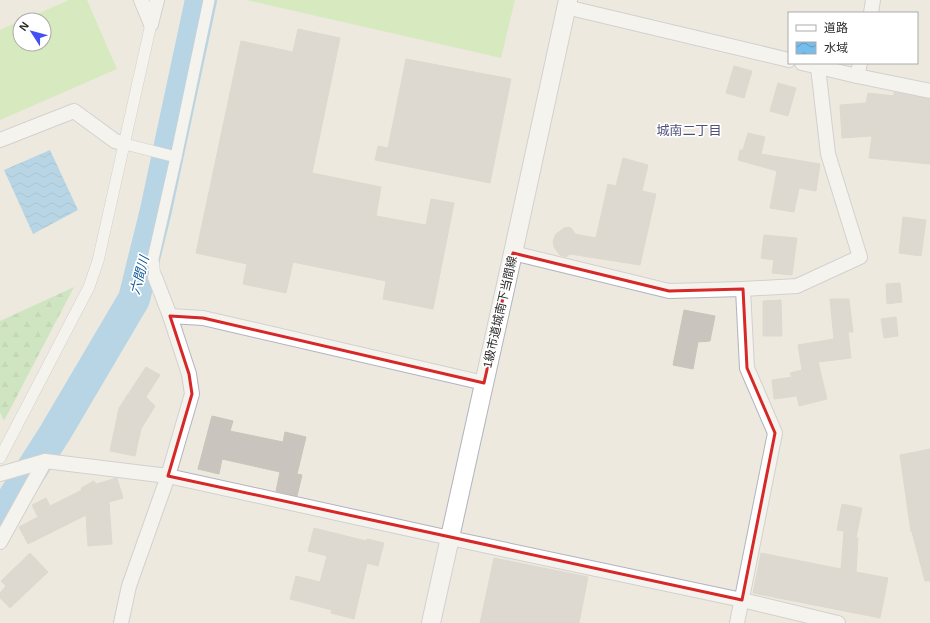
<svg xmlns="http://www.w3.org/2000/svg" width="930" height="623" font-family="Helvetica,'Noto Sans JP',sans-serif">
<defs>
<pattern id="forest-firs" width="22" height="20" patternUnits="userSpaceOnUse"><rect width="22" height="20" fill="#ace19d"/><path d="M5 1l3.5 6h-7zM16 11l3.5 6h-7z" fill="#94c187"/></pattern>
<pattern id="water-waves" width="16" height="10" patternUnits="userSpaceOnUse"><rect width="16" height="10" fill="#76bdeb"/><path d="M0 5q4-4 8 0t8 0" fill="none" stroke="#619abf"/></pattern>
</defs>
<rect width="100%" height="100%" fill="#ede9df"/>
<path fill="url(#forest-firs)" d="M74,287l-70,134 -4,-9v-91z"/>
<g fill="#bde89a">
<path d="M69,0h18l30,69 -117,51v-90l20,-9v23h24v-24h-21z"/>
<path d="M246,0h269l-14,58z"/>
</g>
<path fill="url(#water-waves)" d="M50,150l28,60 -45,24 -29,-64z"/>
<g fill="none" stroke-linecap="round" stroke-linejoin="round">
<path stroke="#76bdeb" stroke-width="32" d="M0,519l55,-86 79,-134 22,-89 45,-210"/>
</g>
<g fill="#c9c5be" stroke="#c8c5b8">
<path d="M298,29l42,9 -28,135 69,14 -5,29 50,9 5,-26 23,4 -21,106 -50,-10 3,-18 -93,-19 -7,31 -43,-9 4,-20 -51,-11 45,-212 52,11z"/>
<path d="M406,59l105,20 -21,104 -115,-23 3,-14 10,2z"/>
<path d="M734,66l18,5 -8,27 -18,-5z"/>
<path d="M778,83l18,5 -8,28 -18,-5z"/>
<path d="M894,92l36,7v65l-61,-6 3,-22 -30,2 -2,-33 26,-2 2,-10 26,3z"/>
<path d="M748,133l17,4 -4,17 59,10 -4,27 -17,-3 -5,24 -24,-4 7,-37 -39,-11 2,-10h3z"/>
<path d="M623,158l25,7 -6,26 14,3 -16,71 -70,-11 -4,3 -6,-2 -6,-8 -1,-6 3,-7 8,-6 5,-1 3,2 3,5 21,4 12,-54 8,2z"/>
<path d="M903,217l23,3 -5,36 -22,-3z"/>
<path d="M764,235l33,3 -5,37 -20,-2 2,-13 -13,-2z"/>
<path d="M900,283l2,19 -15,2 -1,-20z"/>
<path d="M830,299h19l4,33h-5l3,26 -33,4 9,37 -28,7 -2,-10 -23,3 -2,-19 20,-3 -2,-4 12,-3 -4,-25 36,-6z"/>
<path d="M781,300l1,36h-19v-35z"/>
<path d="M684,310l31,6 -5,25 -12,1 -5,27 -20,-4z"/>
<path d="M896,317l2,19 -14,2 -3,-19z"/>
<path d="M146,367l14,8 -14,22 9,9 -14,23 -6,27 -25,-5 9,-43z"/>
<path d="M212,416l21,5 -3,10 53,11 2,-10 21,5 -9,37 5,1 -5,21 -21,-5 4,-19 -58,-13 -3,15 -21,-5z"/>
<path d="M930,449v132h-5l-13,-49h-1l-11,-77z"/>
<path d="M117,478l6,20 -14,4 3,42 -24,2 -2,-31 -58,29 -9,-17 19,-10 -6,-12 14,-7 4,8 32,-16 -1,-2 13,-7 2,3z"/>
<path d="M842,504l20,4 -6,30h2l-2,34 32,6 -8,40 -127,-25 8,-40 80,16 3,-38 -7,-1z"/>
<path d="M314,528l52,13 1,-2 17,4 -6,23 -11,-3 -13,56 -23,-6 1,-3 -42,-11 6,-23 24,6 7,-26 -19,-5z"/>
<path d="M30,553l18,19 -38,36 -10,-10v-5l6,-7 -5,-5z"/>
<path d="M494,558l94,19 -9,46h-99z"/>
</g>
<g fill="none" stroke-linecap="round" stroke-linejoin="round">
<g stroke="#b2b3bf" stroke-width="12">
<g id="pedestrian">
<path d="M125,144l51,13"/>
<path d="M155,277l-2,-18 23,-102 33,-157"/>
<path d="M0,458l89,-171 9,-26 53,-237"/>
</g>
</g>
<g stroke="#b2b3bf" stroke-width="16">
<g id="minor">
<path d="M141,0l10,24"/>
<path d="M566,7l223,53"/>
<path d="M871,13l2,-13"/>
<path d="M151,24l6,-24"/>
<path d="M802,63l55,13 73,15"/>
<path d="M857,76l3,-13"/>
<path d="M0,140l74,-29 41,30 10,3"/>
<path d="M513,253l156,38 74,-2 4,79 28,65 -38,190"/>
<path d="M743,289l54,-3 63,-29 -32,-103 -10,-87"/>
<path d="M170,316l33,2 281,65"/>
<path d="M0,474l45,-13 123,15 282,62 292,62 96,23"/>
<path d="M0,542l45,-81"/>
<path d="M121,623l8,-37 39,-110 24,-82 -3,-20 -19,-58 -15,-39"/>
</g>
</g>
<g stroke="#b2b3bf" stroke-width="20">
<path id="tertiary" d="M431,623l82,-370 55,-253"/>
</g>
<use href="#pedestrian" stroke="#fff" stroke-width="11"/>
<use href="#minor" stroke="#fff" stroke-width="14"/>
<use href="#tertiary" stroke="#fff" stroke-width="18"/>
</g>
<path d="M0 0H930V623H0ZM513,253l156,38 74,-2 4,79 28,65 -33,167 -574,-124 24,-82 -3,-20 -19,-58 33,2 281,65z" fill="#ede9df" fill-opacity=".55" fill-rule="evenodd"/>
<path fill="none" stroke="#d62828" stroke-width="3" stroke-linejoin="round" d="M513,253l156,38 74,-2 4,79 28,65 -33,167 -574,-124 24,-82 -3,-20 -19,-58 33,2 281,65z"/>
<g text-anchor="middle" stroke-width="3.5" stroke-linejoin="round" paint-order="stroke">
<g font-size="12" fill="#2c2c2c" stroke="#fff">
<text transform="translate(500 312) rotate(-77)" y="4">1級市道城南下当間線</text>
</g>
<g font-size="13" fill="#4d507b" stroke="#fff">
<text x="689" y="135">城南二丁目</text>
</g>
<g font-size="13" font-style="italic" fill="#125a99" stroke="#fff">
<text transform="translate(139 275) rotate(-75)" y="5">六間川</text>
</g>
</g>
<rect x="788" y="12" width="130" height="52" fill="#ffffff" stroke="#ababab"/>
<rect x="796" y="25" width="20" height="6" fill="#ffffff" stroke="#ababab"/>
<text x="824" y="32" font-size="12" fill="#2c2c2c">道路</text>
<rect x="796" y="42" width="20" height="12" fill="url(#water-waves)" stroke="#ababab"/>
<text x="824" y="52" font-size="12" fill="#2c2c2c">水域</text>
<g transform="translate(32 32) rotate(306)"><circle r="19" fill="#ffffff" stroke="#ababab"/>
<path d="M0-3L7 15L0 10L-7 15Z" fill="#4550f3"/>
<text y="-6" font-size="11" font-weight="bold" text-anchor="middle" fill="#2c2c2c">N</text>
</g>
</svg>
